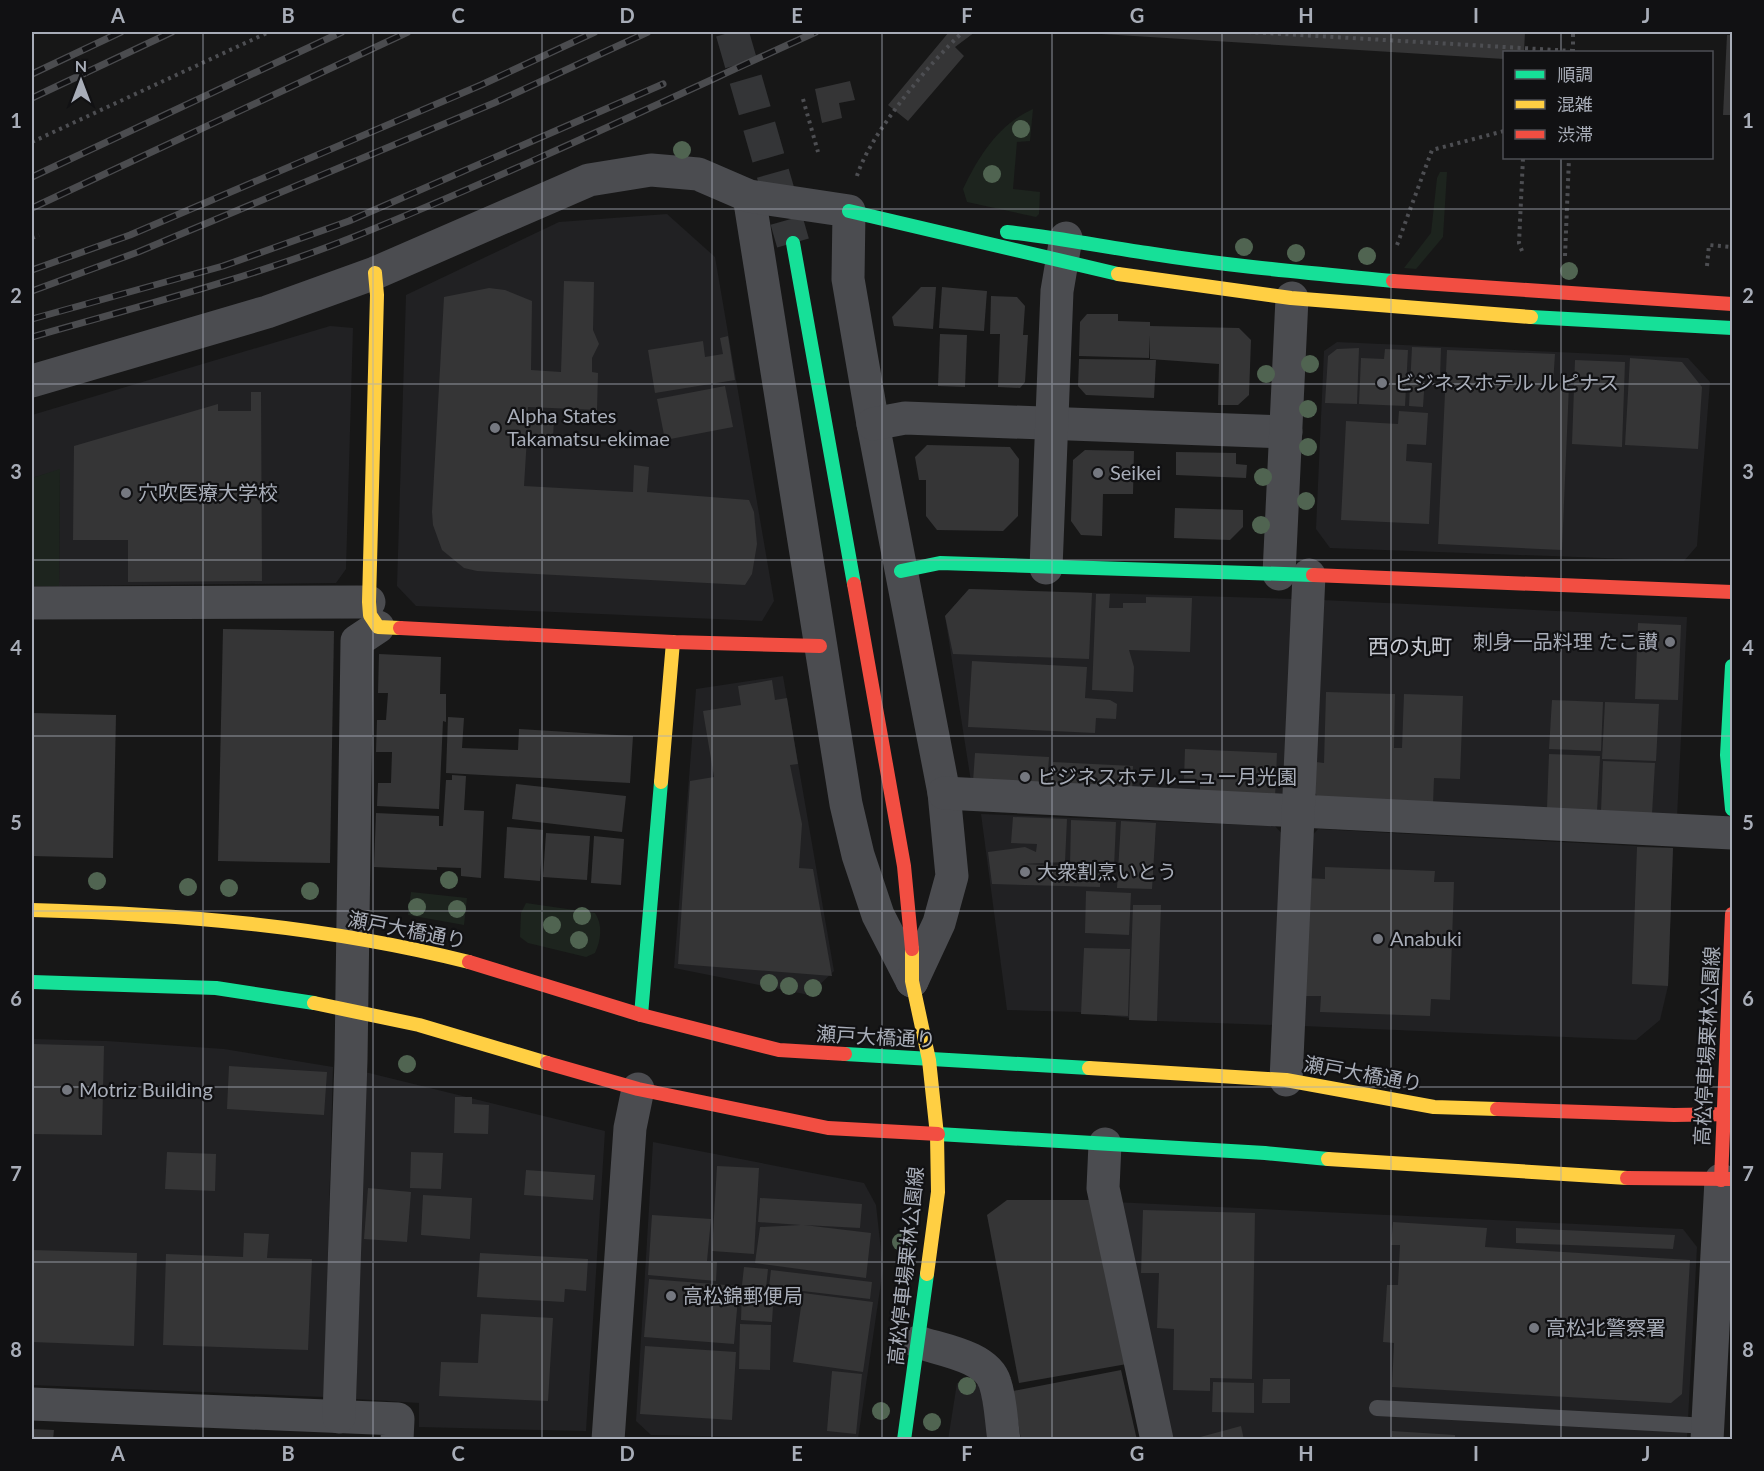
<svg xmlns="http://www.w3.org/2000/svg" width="1764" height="1471" font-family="Lato,'Noto Sans JP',sans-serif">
<rect width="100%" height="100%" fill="#171717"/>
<g fill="#212123">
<path d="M667,214l48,43 59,344 -12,20 -346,-15 -19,-20 9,-291 153,-73z"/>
<path d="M330,326l23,2 -7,241 -10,14 -277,3 1,-116 -28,8v-63z"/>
<path d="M1337,342l351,16 22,24 -13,164 -13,15 -354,-13 -14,-19 8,-178z"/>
<path d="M969,589l325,10 -8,191 -10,12 -304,-14 -27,-172z"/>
<path d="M1322,600l365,17 -10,201 -358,-15 -6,-9z"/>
<path d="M783,676l51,295 -25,24 -135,-27 22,-279z"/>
<path d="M981,814l294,12 11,12 -11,187 -118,-4 -79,-9 -71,-2z"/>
<path d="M1318,829l355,19 -5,138 -8,34 -24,20 -334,-14 6,-186z"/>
<path d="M32,1039l75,2 117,8 109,18 -9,330 -292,-12z"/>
<path d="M365,1072l240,59 -19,300 -167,-4v-24l-63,-4z"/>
<path d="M653,1142l211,41 12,22 7,64 -25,170 -207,-4 -15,-14z"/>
<path d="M1114,1202l569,27 14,18 -10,192h-521z"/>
<path d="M957,1383l23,2 9,54 -41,1z"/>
</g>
<g fill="#1d241e">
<path d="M1033,109l-3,32 -13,1 -4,47 27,3 -1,22 -3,3 -69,-15 -4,-13c16,-33 35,-64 70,-80z"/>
<path d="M1440,172h7l-4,65 -27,32 -12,-1 27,-35 6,-55z"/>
<path d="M60,469l-1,117h-27v-108z"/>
<path d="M411,892l56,6 -3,27 -56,-10z"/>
<path d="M526,903l69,10c8,12 6,27 0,40l-9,4 -58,-14 -8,-6 1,-24z"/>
</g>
<g fill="#353536">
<path d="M949,32h26l-20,15 9,9 -56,65 -20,-16z"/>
<path d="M1069,32h456l-1,20h-20v7z"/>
<path d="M1727,35h5v80h-9z"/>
<path d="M850,81l5,19 -16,3 3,15 -20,5 -7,-34z"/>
<path d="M564,281l30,1 -1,48 6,14 -7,14v14l6,1 -1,37 -69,-3v10l26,2 -1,19 -26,-1 -3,49 109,6 1,-27 15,2 -2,25 102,8 5,12 3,32 -5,30 -7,11 -268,-14 -13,-3 -22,-18 -9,-25 -1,-13 12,-215 45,-9 16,2 27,11 -1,69 30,2z"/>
<path d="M921,287h15l-3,42 -39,-3 -2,-9z"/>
<path d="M942,287l45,4 -3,40 -45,-3z"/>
<path d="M991,296l26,1 8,9 -2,29h5l-3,47 -5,6 -22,-1 2,-53h-10z"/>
<path d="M1087,314h31v7l32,1v4l89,2 12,12 -2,55 -11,10h-20l1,-41 -69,-5v-24l-1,23 -70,-2 1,-34z"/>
<path d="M940,334l27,1 -2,52 -27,-1z"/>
<path d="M728,336l7,44 -80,13 -7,-43 55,-9 2,16 18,-3 -3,-16z"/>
<path d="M1412,347l29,1 -1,30 -15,-1 -2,30 -14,-1z"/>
<path d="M1359,348l-2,56 -32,-1 3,-47 9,-7z"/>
<path d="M1385,349l23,1 -3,56 -46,-2 2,-46 23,1z"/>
<path d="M1447,350l108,4 -2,30 16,1 -7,165 -124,-6z"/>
<path d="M1630,358l52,4 20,25 -4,62 -73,-4z"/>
<path d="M1079,359l77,1 -2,38 -68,-3 -8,-9z"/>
<path d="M1575,360l50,2 -3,85 -50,-3z"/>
<path d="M725,386l8,41 -68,13 -8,-41z"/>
<path d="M251,392h10l1,189 -134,1v-42h-55l1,-94 144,-42v7h33z"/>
<path d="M1399,411l29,2 -2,32 -19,-1 -1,17 26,2 -3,61 -88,-4 5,-99 52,3z"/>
<path d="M927,445l83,2 9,12 -1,57 -15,15 -66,-1 -11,-14v-36h-7l-4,-23z"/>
<path d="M1085,450l49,1 -1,43h-30l-1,42 -21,-1 -10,-14 2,-61z"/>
<path d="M1176,452l60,1v11l11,1 -1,13 -70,-3z"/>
<path d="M1175,508l68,2v17l-13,13 -56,-2z"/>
<path d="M969,589l123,4 -3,66 -136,-5 -8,-38z"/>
<path d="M1096,594h14l-1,14h14v-5h23v-6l46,1 -2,54 -61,-2 5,17 -1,25 -41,-2z"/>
<path d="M1638,623l43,2 -3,75 -43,-1z"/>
<path d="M223,629l111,2 -4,232 -112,-2z"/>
<path d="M379,654l62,3 -1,37h6v28l-3,-1 -4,88 -62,-3 1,-23h13l1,-31h-16l1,-32h9l2,-27h-10z"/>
<path d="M972,661l115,6 -2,31 25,2 7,4 -1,15 -20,-1 -1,15 -127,-6z"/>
<path d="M772,680l3,20 12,-2 11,66 -8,1 12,59 -3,44 14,1 19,107 -154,-12 12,-183 24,-4 -11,-66 38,-6 -3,-19z"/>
<path d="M1326,692l69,2 -1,54h8l2,-54 59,2 -3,83 -26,-1 -1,26 -113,-4 -5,-7 1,-31 8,1z"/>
<path d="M1552,700l51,2 -2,49 -52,-2z"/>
<path d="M1605,702l54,2 -3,57 -54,-2z"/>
<path d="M32,713l84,2 -3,143 -81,-2z"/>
<path d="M448,717l16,1 -2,30 56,2 1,-21 114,7 -3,47 -184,-10z"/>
<path d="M1185,749l92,4 -2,45 -75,-3v-15l-16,-1z"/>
<path d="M975,753l74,4 -2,29 -74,-4z"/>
<path d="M1549,754l51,2 -3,56 -50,-3z"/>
<path d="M1603,761l52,2 -3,51 -51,-2z"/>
<path d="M1053,762l80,4 -1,29 -81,-4z"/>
<path d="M452,775l14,1 -2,34 20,1 -3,67 -20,-2v-8l-24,-1v3l-63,-3 2,-54 63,3v10h4l3,-46h6z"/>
<path d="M516,784l110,12 -4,36 -110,-13z"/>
<path d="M1013,817l54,2 -2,43 -44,2 49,2 1,-46 45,2 -2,46 -13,-1 -1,20 -108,-3 -4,-32 37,-5 11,5 1,-8 -26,-1z"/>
<path d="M1121,821l35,2 -4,66 -35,-1z"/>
<path d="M507,827l36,3 -3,51 -36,-3z"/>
<path d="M546,833l44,3 -3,44 -44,-3z"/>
<path d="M594,836l30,3 -3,46 -30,-2z"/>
<path d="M1637,847l36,1 -5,138 -36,-2z"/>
<path d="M1325,867l110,4 -1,11h20l-4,118 -19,-1 -1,17 -110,-4 1,-16h-18l4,-118 18,1z"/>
<path d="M1086,891l45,2 -2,42 -44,-2z"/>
<path d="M1133,905h28l-4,116 -28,-1z"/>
<path d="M1084,948l46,1 -2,67 -47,-2z"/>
<path d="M32,1044l72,2 -2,89 -70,-1z"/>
<path d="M229,1066l98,6 -3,43 -97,-6z"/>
<path d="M455,1097h17v7l17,1 -1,29 -34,-1z"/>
<path d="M167,1152l49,2 -1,37 -50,-2z"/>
<path d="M411,1152l32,1 -2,36 -31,-1z"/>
<path d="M717,1166l42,2 -5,86 -42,-3z"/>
<path d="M526,1170l69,5 -2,25 -69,-5z"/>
<path d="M368,1188l43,4 -4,50 -43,-3z"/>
<path d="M423,1195l49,3 -2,41 -49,-4z"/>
<path d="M760,1198l102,6 -2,24 -56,-3 67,8 -5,45 -111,-15 5,-36 41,-2 -43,-3z"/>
<path d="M1007,1200h84l36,164 -108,19 -32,-168z"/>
<path d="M1143,1210l112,3 -3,166 -42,-1v13l-37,-1 1,-61 -17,-1 2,-55h-18z"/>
<path d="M652,1215l59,4 -4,42 10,1 -1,19 -68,-6z"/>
<path d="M1393,1222l94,6 -2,19 205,13 -8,134 -11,9 -279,-16 2,-44 -11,-1 4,-57h11l2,-40h-9z"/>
<path d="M1516,1228l159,7 -2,14 -157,-6z"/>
<path d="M244,1233l25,1 -2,24 45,1 -4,91 -145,-5 3,-91 77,3z"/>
<path d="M32,1250l105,3 -3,93 -102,-4z"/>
<path d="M480,1253l108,6 -2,32 -21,-2 -1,13 -87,-5z"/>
<path d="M744,1267l24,2 -2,19 -24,-3z"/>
<path d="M771,1270l101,12 -2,17 -101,-12z"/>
<path d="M649,1279l90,7 -5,58 -90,-7z"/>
<path d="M742,1289l32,2 -2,31 -31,-2z"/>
<path d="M803,1293l70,9 -10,70 -70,-10z"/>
<path d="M481,1314l72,4 -5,83 -109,-5 2,-34 37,1z"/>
<path d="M740,1324l31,1 -1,45 -31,-1z"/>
<path d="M645,1346l91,6 -4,68 -92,-6z"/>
<path d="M1121,1370l16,70h-116l-8,-49z"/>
<path d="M832,1371l30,3 -6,60 -29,-3z"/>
<path d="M1263,1379h27v24h-28z"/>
<path d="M1213,1382l41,1v30l-42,-1z"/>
<path d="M1241,1426l3,14h-51v-1z"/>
<path d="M32,1429l22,1 -1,10h-21z"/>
<path d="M1392,1431l63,4v5h-64z"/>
</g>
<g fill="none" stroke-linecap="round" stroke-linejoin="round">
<path stroke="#343537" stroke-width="33" stroke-dasharray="33 16" stroke-linecap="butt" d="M732,32l61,211"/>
<g stroke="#4d4e52" stroke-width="4" stroke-dasharray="3 4.5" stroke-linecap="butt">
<path d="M1248,32l325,19"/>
<path d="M1573,52v-20"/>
<path d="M803,99l15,53"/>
<path d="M32,142l237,-110"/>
<path d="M857,176c12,-41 74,-115 106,-144"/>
<path d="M32,238l7,-3"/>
<path d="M1397,245l35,-95 72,-19"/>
<path d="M1522,251l-3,-8 4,-85"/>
<path d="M1565,256l4,-98"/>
<path d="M1707,266l2,-21 23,2"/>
</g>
<path stroke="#4b4c50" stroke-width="16" d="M1377,1408l331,18"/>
<g stroke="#4b4c50" stroke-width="33">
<path d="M749,196l97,608 12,51 20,60 34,66"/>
<path d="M32,381l235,-69 108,-39 214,-93 62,-10 47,4 51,22 100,15 -1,68 25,145 71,369 8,83 -13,47 -27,58"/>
<path d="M873,424l32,-6 381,14"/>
<path d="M1046,568l11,-277 9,-53"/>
<path d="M1279,574l13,-276"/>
<path d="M32,603l337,-1"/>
<path d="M944,793l788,40"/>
<path d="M1286,1080l23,-505"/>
<path d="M1105,1144l-2,44 54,252"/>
<path d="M918,1342c23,8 69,14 77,41 6,18 6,38 9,57"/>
<path d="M32,1404l366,15 -1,21"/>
<path d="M339,1417l12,-357 6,-419 21,-14"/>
<path d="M608,1440l22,-312 8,-39"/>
<path d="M1707,1440l14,-260"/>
</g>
<g stroke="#16e098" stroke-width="14">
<path d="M849,211l269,63"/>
<path d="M1007,232c47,5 93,14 140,21 82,13 164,20 246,28"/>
<path d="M793,243l61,341"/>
<path d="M1531,317l201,11"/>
<path d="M901,571l39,-8 373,12"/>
<path d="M1732,666l-5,89 5,54"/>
<path d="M32,982l184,6 98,15"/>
<path d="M641,1015l20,-233"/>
<path d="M845,1054l244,14"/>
<path d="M938,1134l327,19 63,6"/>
<path d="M904,1440l23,-166"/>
</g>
<g stroke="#ffcf43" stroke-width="14">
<path d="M375,273l2,22 -8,307 1,13 8,12 22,1"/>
<path d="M1118,274l173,24 240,19"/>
<path d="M661,782l12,-140"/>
<path d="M32,910c147,4 294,16 437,52"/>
<path d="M912,949v32l17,79 8,75 1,57 -11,82"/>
<path d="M314,1003l105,22 128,38"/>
<path d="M1089,1068l197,12 148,27 63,2"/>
<path d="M1328,1159l299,19"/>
</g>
<g stroke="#f24e42" stroke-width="14">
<path d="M1393,281l339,23"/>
<path d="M1313,575l419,17"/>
<path d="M854,584l50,282 8,83"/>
<path d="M400,628l273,14 147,4"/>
<path d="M469,962l172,53 138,35 66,4"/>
<path d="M547,1063l91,26 190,39 110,6"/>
<path d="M1497,1109l177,6 58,-1"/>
<path d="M1627,1178l105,1"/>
<path d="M1721,1180l11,-266"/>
</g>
<g stroke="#4b4c4f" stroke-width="7">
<g id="rail">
<path d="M32,74l89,-42"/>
<path d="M32,98l140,-66"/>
<path d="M32,177l310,-145"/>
<path d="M32,208l376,-176"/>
<path d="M32,270l98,-35 351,-150 114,-53"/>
<path d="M32,291l106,-39 356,-149 154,-71"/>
<path d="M32,319l191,-53 126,-45 314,-137"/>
<path d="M32,337c108,-31 219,-59 324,-101 156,-63 308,-135 460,-204"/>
</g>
</g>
<use href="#rail" stroke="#111113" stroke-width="4.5" stroke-dasharray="14" stroke-linecap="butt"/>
</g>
<g fill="#506451">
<circle cx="1021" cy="129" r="9"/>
<circle cx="682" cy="150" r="9"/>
<circle cx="992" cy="174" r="9"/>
<circle cx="1244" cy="247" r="9"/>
<circle cx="1296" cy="253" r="9"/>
<circle cx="1367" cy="256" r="9"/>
<circle cx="1569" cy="271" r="9"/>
<circle cx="1310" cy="364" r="9"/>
<circle cx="1266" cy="374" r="9"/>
<circle cx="1308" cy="409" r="9"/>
<circle cx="1308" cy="447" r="9"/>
<circle cx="1263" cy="477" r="9"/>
<circle cx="1306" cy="501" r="9"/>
<circle cx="1261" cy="525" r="9"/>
<circle cx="449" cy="880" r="9"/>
<circle cx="97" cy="881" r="9"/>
<circle cx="188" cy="887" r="9"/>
<circle cx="229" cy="888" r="9"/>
<circle cx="310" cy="891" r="9"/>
<circle cx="417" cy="907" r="9"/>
<circle cx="457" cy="909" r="9"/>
<circle cx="582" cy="916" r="9"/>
<circle cx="552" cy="925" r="9"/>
<circle cx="579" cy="940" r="9"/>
<circle cx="769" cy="983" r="9"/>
<circle cx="789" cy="986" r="9"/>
<circle cx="813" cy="988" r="9"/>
<circle cx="407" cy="1064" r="9"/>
<circle cx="901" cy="1242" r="9"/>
<circle cx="967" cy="1386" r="9"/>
<circle cx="881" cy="1411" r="9"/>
<circle cx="932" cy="1422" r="9"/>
</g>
<path fill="none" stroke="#a8adb8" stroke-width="1.5" stroke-opacity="0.55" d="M203,32v1408M373,32v1408M542,32v1408M712,32v1408M882,32v1408M1052,32v1408M1222,32v1408M1391,32v1408M1561,32v20M1561,158v1282M32,209h1700M32,384h1700M32,560h1700M32,736h1700M32,911h1700M32,1087h1700M32,1262h1700"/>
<g fill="#757880" stroke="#111113" stroke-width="2">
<circle cx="1382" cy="383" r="6"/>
<circle cx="495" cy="428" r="6"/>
<circle cx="1098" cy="473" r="6"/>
<circle cx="126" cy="493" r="6"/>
<circle cx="1670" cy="642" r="6"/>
<circle cx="1025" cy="777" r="6"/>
<circle cx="1025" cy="872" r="6"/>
<circle cx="1378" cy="939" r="6"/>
<circle cx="67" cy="1090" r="6"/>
<circle cx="671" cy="1296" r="6"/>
<circle cx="1534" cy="1328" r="6"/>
</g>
<g text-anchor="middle" stroke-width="4.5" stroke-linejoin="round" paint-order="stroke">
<g font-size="20" fill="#a8adb8" stroke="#111113" text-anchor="start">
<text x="1394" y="390">ビジネスホテル ルピナス</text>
<text x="507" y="423">Alpha States<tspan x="507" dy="23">Takamatsu-ekimae</tspan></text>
<text x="1110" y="480">Seikei</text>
<text x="138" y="500">穴吹医療大学校</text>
<text x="1658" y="649" text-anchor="end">刺身一品料理 たこ讃</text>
<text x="1037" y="784">ビジネスホテルニュー月光園</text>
<text x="1037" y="879">大衆割烹いとう</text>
<text x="1390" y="946">Anabuki</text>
<text x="79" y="1097">Motriz Building</text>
<text x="683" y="1303">高松錦郵便局</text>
<text x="1546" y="1335">高松北警察署</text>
</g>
<g font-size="20" fill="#a8adb8" stroke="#111113">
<text transform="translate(407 930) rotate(11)" y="7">瀬戸大橋通り</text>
<text transform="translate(876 1037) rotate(3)" y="7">瀬戸大橋通り</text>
<text transform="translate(1707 1046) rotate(-87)" y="7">高松停車場栗林公園線</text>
<text transform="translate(1363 1074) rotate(10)" y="7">瀬戸大橋通り</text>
<text transform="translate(906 1266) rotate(-84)" y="7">高松停車場栗林公園線</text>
</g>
<g font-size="21" fill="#c9ccd4" stroke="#111113">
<text x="1410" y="654">西の丸町</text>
</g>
</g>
<rect width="1764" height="1471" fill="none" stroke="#111113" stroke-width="66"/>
<rect x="1503" y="51" width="210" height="108" fill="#111113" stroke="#4d4f55" stroke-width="1.5"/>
<rect x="1515" y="70" width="30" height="9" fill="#16e098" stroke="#4d4f55" stroke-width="1.5"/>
<text x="1557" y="81" font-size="18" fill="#a8adb8">順調</text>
<rect x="1515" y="100" width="30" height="9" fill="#ffcf43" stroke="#4d4f55" stroke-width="1.5"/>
<text x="1557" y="111" font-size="18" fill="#a8adb8">混雑</text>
<rect x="1515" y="130" width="30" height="9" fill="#f24e42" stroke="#4d4f55" stroke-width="1.5"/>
<text x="1557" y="141" font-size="18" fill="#a8adb8">渋滞</text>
<g transform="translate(81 81)" stroke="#111113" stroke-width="4.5" paint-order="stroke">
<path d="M0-4.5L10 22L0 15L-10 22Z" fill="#a8adb8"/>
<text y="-9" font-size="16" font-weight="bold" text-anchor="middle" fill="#a8adb8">N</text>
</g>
<rect x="33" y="33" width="1698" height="1405" fill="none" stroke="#a8adb8" stroke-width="2"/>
<g font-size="20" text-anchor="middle" font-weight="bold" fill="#a8adb8">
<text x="118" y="23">A</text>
<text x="288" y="23">B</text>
<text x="458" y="23">C</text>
<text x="627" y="23">D</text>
<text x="797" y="23">E</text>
<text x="967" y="23">F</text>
<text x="1137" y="23">G</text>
<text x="1306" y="23">H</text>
<text x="1476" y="23">I</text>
<text x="1646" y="23">J</text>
<text x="16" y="128">1</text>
<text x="1748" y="128">1</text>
<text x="16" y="303">2</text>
<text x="1748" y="303">2</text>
<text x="16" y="479">3</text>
<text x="1748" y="479">3</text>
<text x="16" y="655">4</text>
<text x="1748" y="655">4</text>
<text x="16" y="830">5</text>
<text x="1748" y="830">5</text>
<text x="16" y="1006">6</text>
<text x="1748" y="1006">6</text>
<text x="16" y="1181">7</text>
<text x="1748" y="1181">7</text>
<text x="16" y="1357">8</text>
<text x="1748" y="1357">8</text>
<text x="118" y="1461">A</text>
<text x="288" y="1461">B</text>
<text x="458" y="1461">C</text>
<text x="627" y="1461">D</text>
<text x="797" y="1461">E</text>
<text x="967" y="1461">F</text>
<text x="1137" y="1461">G</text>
<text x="1306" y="1461">H</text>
<text x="1476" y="1461">I</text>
<text x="1646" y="1461">J</text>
</g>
</svg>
